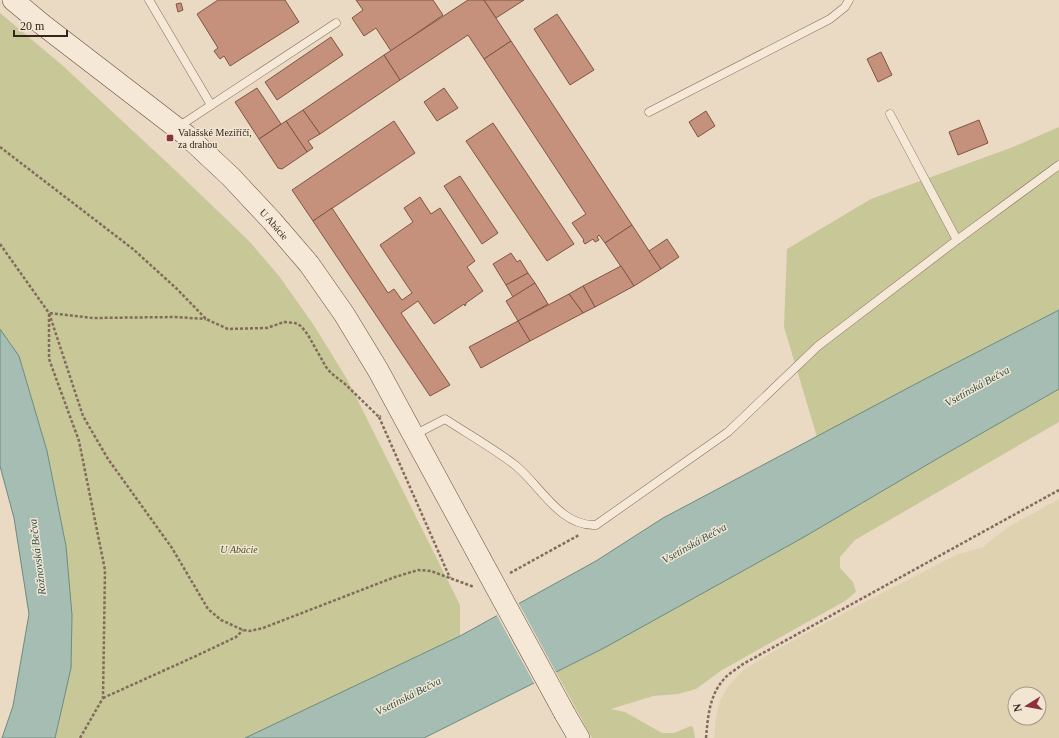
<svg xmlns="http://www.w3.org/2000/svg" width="1059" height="738" font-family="'Times New Roman',serif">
<rect width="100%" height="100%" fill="#eadac3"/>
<path fill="#dfd2b1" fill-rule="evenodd" d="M1059,499v239h-345l2,-21 4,-17 7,-12 15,-17 32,-20 81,-44 101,-52 27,-8 25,-20zM1015,694h24v24h-24z"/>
<g fill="#c7c798">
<path d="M0,13l62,52 113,105 74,71 30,35 34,48 34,55 113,226v31l-215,102h-190l16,-70 1,-53 -6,-69 -19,-95 -28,-95 -19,-27z"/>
<path d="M1059,127v183l-136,70 -106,57 -33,-110 3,-78 84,-50 142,-52z"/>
<path d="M1059,389v33l-204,118 -15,17v11l13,14 3,10 -11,9 -123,69 -26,19 -18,5 -25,2 -42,13 14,3 37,21h12l17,-7 2,1 2,11h-103l-36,-66z"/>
</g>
<g fill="#a5bdb3" stroke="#6d8b7f">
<path d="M1059,310v79l-117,67 -138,81 -200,111 -180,90h-179l215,-102 136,-75 67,-43 260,-138z"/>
<path d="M0,329l19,27 28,95 19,95 6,69 -1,53 -16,70h-53l11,-32 16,-92 -15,-96 -14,-52z"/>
</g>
<path fill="#eadac3" d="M518,602l39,72 -22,11 -39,-71z"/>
<g fill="#c5917c" stroke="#805443">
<path d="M218,0h67l14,22 -69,44 -6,-10 -4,3 -6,-8 4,-3 -21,-34z"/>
<path d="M356,0h77l10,15 -52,36 -15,-23 -12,8 -12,-18 11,-8z"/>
<path d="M468,0h16l27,41 -27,18 -16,-24 -68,45 -16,-25z"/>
<path d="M484,0h40l-28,18z"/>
<path d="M181,3l2,7 -5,2 -2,-8z"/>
<path d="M557,14l37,56 -24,15 -36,-56z"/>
<path d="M331,37l12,18 -66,45 -12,-18z"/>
<path d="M511,41l121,184 -27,18 -6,-8 -2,2 2,3 -4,2 -2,-3 -8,5 -2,-3 1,-1 -12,-17 14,-9 -102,-155z"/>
<path d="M881,52l11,23 -14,7 -11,-23z"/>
<path d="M384,55l16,25 -80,54 -17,-24z"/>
<path d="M257,88l24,36 -22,15 -24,-37z"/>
<path d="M444,88l14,20 -21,13 -13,-19z"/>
<path d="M303,110l17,24 -12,7 5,7 -6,4 -21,-31z"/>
<path d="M706,111l9,15 -17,11 -9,-15z"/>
<path d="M979,120l9,23 -30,12 -9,-23z"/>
<path d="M286,121l21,31 -25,17 -4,-1 -19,-29z"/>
<path d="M394,121l21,32 -102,68 -21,-31z"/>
<path d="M493,123l81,121 -27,17 -81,-120z"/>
<path d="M460,176l38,57 -16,11 -38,-58z"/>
<path d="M420,197l11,17 9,-6 35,53 -8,6 16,24 -17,12v1l-1,2 -1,-2 -30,20 -16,-23 -17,12 49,72 -20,11 -117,-175 19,-13 56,85 6,-4 8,11 10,-7 -32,-48 33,-23 -9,-14z"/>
<path d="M632,225l29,44 -27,17 -29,-43z"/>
<path d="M667,239l12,18 -18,12 -12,-18z"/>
<path d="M511,253l6,9 3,-2 8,13 -22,12 -13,-21z"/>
<path d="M621,266l13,20 -39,21 -12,-21z"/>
<path d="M528,273l7,10 -22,14 -7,-12z"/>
<path d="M535,283l13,21 -30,17 -12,-20z"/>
<path d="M583,286l12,21 -12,6 -14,-19z"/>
<path d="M569,294l14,19 -53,28 -12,-20z"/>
<path d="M518,321l12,20 -49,27 -12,-21z"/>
</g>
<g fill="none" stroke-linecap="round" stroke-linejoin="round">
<g stroke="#836b5c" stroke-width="9">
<g id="lane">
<path d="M149,0l62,105"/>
<path d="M649,112l181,-93 15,-12 4,-7"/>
<path d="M890,114l67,126"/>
<path d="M178,127l158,-104"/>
<path d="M414,435l31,-16c23,15 48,29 70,46 25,20 45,62 81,60l132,-93 90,-86 139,-106 102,-75"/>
</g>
</g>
<g stroke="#654d3f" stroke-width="22">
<g id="secondary">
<path id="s1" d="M13,0l30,25 143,110 45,42 41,44 37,43 35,50 34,56 102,188"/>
<path d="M565,714l14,24"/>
</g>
</g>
<g stroke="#836b5c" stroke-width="2.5" stroke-dasharray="3 2" stroke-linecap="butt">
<path d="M0,147l133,102 44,40 29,30 22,10 39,-1 17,-6 11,1 6,3 7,9 18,32 5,6 14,11 34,33 2,-1"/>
<path d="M0,244l49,69 34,103 25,43 64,89 36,61 13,11 22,10 7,1 13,-3 132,-51 23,-7 13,1 43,16"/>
<path d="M379,417l71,161"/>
<path d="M510,573l69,-38"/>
<path d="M103,698l93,-42 40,-19 7,-7"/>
<path d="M80,738l23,-40 2,-128 -26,-129 -30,-82v-46l44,5 82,-1 31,2"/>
<path d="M706,738c2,-21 3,-42 18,-59 5,-6 13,-10 19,-15l316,-174"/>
</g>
<use href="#lane" stroke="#f6e8d6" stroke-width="8"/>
<use href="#secondary" stroke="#f6e8d6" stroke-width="21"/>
<g stroke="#654d3f" stroke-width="22" stroke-linecap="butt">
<path id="secondary-bridge" d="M480,558l85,156"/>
</g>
<use href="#secondary-bridge" stroke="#f6e8d6" stroke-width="21"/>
</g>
<rect fill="#8d313d" stroke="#f2e5d2" stroke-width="1.5" x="166" y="134" width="8" height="8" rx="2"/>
<g text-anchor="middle" stroke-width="3" stroke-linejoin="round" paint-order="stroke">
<g font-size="10" fill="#34261e" stroke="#f2e5d2" text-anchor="start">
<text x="178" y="136">Valašské Meziříčí,<tspan x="178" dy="12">za drahou</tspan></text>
</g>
<g font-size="10" fill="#34261e" stroke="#f2e5d2">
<text dy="4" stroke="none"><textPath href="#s1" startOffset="345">U Abácie</textPath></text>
</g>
<g font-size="10" font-style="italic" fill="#4a4f27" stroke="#f2e5d2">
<text x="239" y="553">U Abácie</text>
</g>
<g font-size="11" font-style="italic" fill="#2f534c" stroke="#f2e5d2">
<text transform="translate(977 386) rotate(-29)" y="4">Vsetínská Bečva</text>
<text transform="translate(694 543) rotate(-29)" y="4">Vsetínská Bečva</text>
<text transform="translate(37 557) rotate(-97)" y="4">Rožnovská Bečva</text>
<text transform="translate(408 696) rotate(-27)" y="4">Vsetínská Bečva</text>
</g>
</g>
<g transform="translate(1027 706) rotate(259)"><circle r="19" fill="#f2e5d2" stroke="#a6998a"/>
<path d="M0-3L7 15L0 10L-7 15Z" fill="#8d313d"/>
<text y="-6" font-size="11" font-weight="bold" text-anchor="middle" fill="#34261e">N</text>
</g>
<path d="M14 30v6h53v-6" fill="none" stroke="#34261e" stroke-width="2"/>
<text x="20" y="30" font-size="12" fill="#34261e" stroke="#f2e5d2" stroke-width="3" paint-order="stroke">20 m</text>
</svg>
